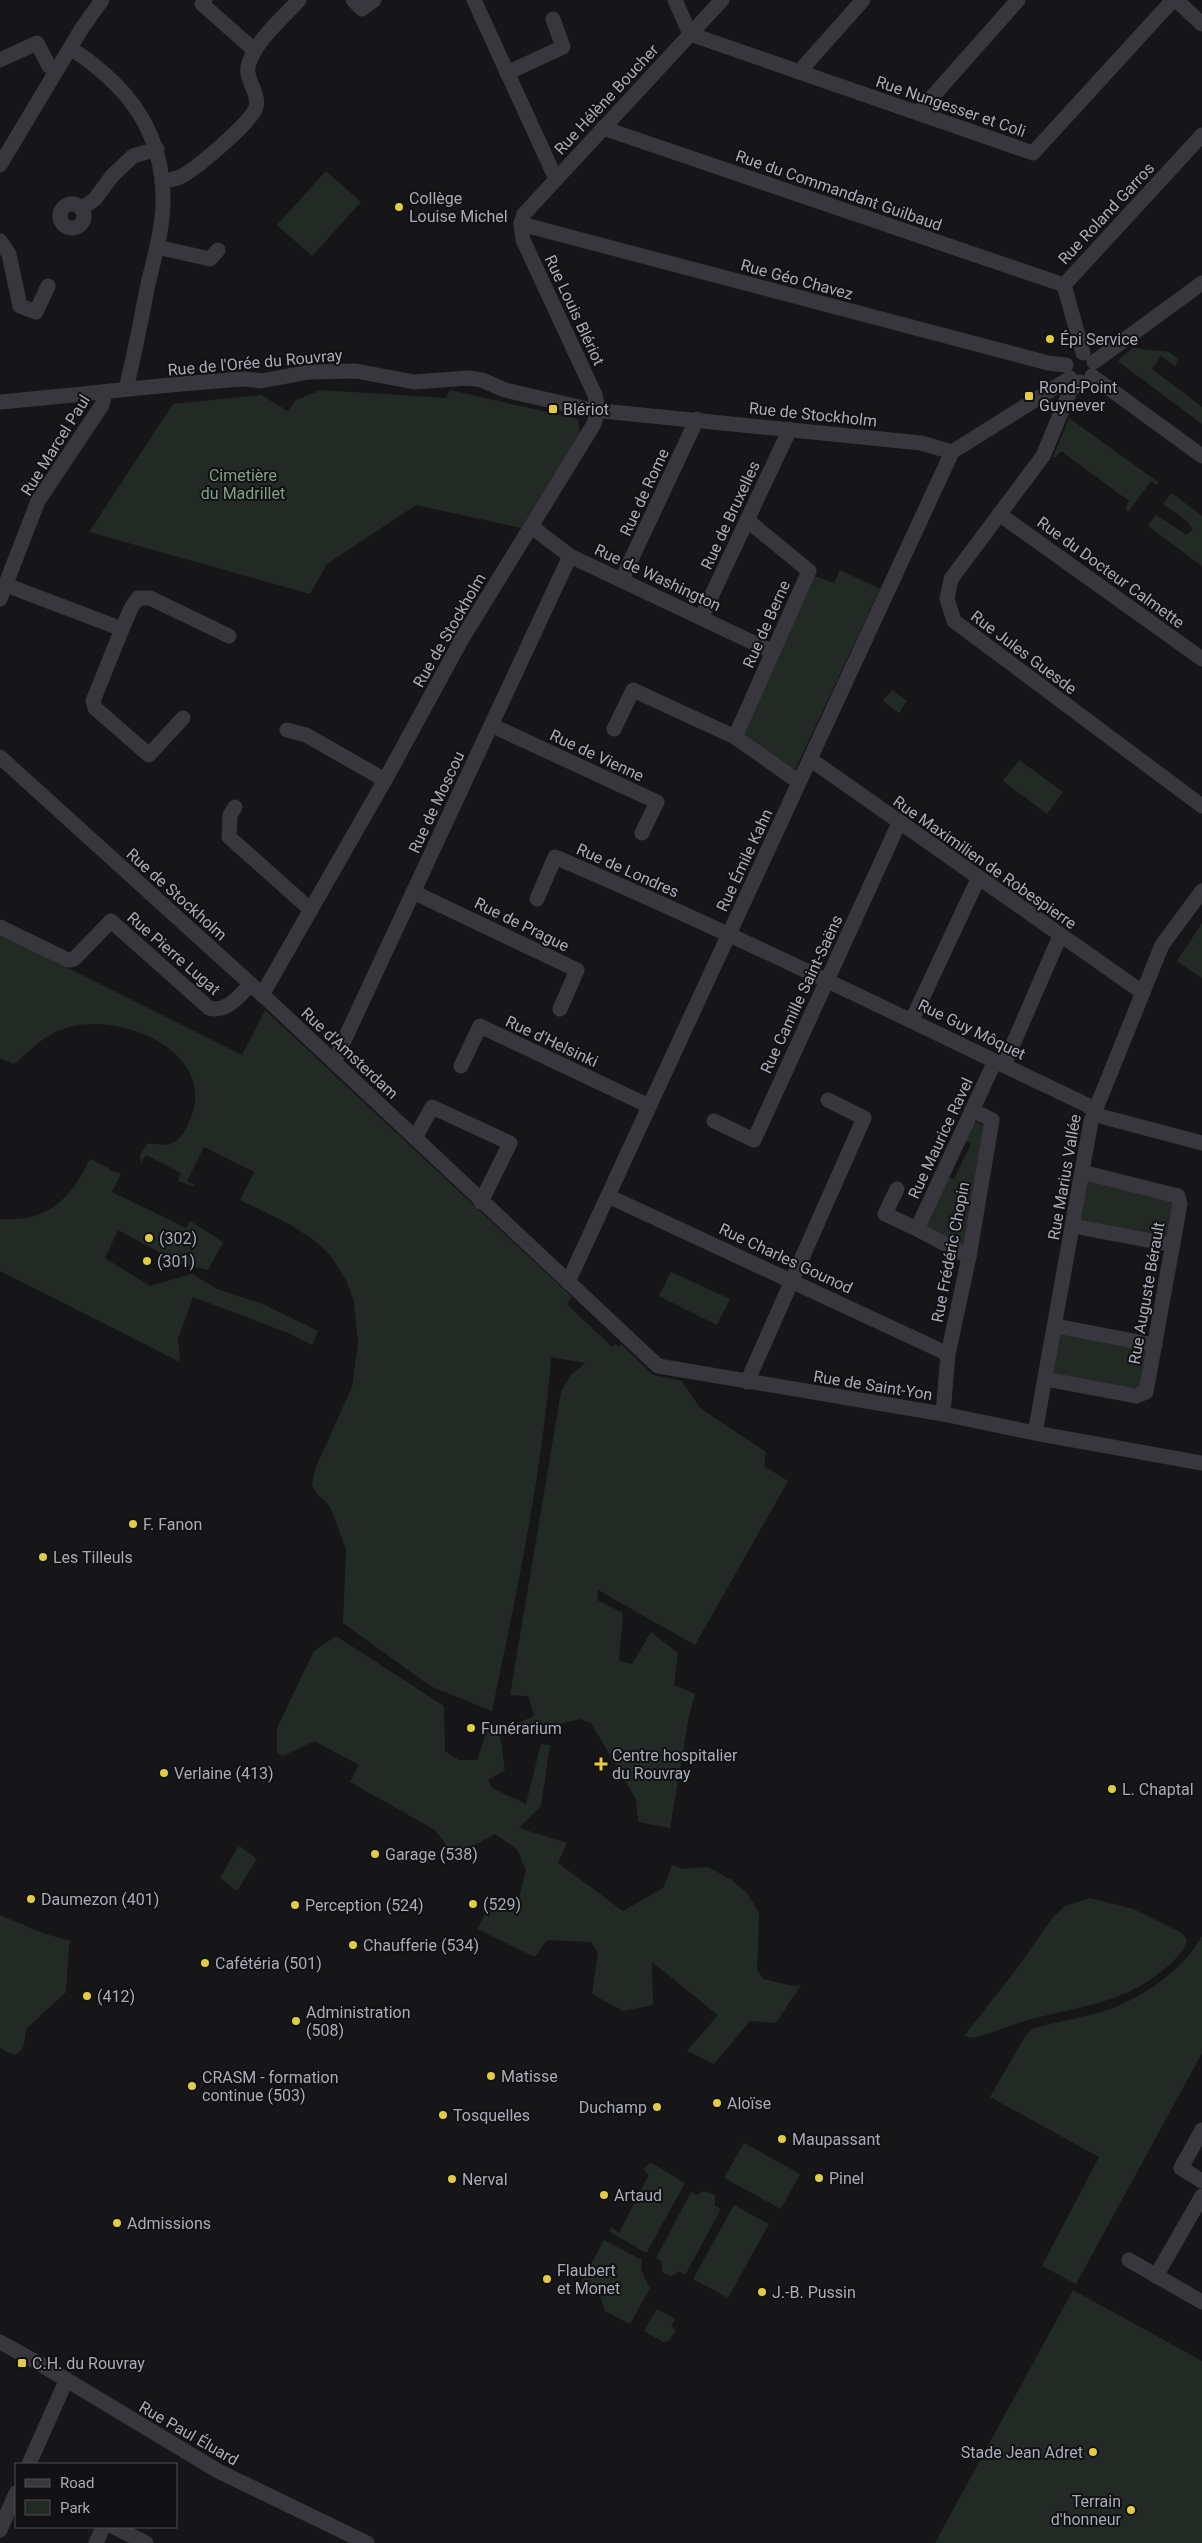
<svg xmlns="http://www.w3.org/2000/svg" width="1202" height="2543" font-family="Roboto,sans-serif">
<rect width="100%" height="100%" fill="#161618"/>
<g fill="#232a25">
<path d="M326,171l35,31 -49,54 -35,-31z"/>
<path d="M1133,348l36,4 9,7 -3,7 -14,-10 -9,13 50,38v17l-83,-62v-3z"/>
<path d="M321,390l125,8 4,-8 128,29 2,14 -59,95 -105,-23 -89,59 -17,30 -221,-62 84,-128 88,-9 27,16 8,-11z"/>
<path d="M1069,418l89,64v3l-7,-4 -23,31 -3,-4 4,-7 -68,-50 -5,6h-3z"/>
<path d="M1172,493l30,23v50l-54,-40 8,-11 31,20 6,-6 -6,-8 -24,-17z"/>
<path d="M840,570l40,19 -85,181 -54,-37 71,-158 22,8z"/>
<path d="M892,690l15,11 -8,12 -16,-12z"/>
<path d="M1019,760l44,32 -16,22 -44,-33z"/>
<path d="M1202,923v55l-25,-17z"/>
<path d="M0,934l242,121 23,-45 307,287 -5,7 45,43 4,-3 3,3 2,-3 32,31 29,6 18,27 66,44 -2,14 24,15 -93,164 -97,-55 -1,10 26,13 -4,48 13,3 19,-32 27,21 -4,32 21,9 -6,22 -19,112 -32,-6 -2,-23 -45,-76 -11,-4 -60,14 -2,-10 16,-7 -6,-20 -18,-1 51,-303 9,-16 15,-13 -34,-6c-9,119 -35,238 -59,354l-62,-25 -87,-63 3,-73 -16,-44 -13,-12 -5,-9 3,-16 37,-82 6,-44 -4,-41 -8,-22 -15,-24 -16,-15 -24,-16 -51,-25 14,-28 -50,-25 -17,34 8,4 -2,1 -15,-5 3,-8 -35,-18 -5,8 -1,-8 7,-11c7,-1 16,2 23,0 10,-3 15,-13 19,-22 33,-70 -72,-113 -126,-93 -21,7 -33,22 -49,35l-14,-6z"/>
<path d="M977,1122l7,4 -17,118 -4,2 -36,-17 -1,-6 22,-46 6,2 17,-35 -6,-4 8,-16z"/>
<path d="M90,1159l19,9v2l12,3 -9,19 74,36 4,-7 33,21 -15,28 -29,-7 -61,-33 -13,28 45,28 42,-12 25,15 46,15 55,27 -6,14 -24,-12 -95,-36 -15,42 2,23 -180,-91v-52c48,3 70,-19 90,-60z"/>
<path d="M1088,1178l87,21 -6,41 -90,-16z"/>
<path d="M671,1272l59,27 -13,26 -58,-29z"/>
<path d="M1061,1330l90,18 -9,42 -90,-15z"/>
<path d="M336,1636l108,70 1,45 14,9h18l11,-33 11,2 6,41 -17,10 4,8 34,16 15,-60 9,1 -9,61 -22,22 48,15 -9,20 65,48 40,-23 9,-23 10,4 26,-2 24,13 15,13 12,19 -2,58 6,9 30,7 8,-1 -25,38 -26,-2 -36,43 -27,-13 31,-36 -66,-53 1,43 -30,6 -31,-17 6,-41 -7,-11 -44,-2 -12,17 -58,-28 13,-24 28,-3 8,-32 -9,-21 -22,-15 -51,27 1,-18 -10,-13 -85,-48 9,-17 -45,-24 -31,15 -6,-3v-25l37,-77z"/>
<path d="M241,1847l16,12 -20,32 -17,-13 18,-31z"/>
<path d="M1090,1898l43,11 49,24 5,7c-3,12 -11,18 -20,27 -39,34 -79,38 -127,50 -23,5 -44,15 -66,21l-10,-2 55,-70 34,-49 12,-11z"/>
<path d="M0,1915l45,19 26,7 -2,5 -3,46 -39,36c-4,11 1,21 -13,27l-14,-7z"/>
<path d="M1202,1936v117l-126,231 -34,-18 57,-109 -109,-60 36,-62 8,-7c21,-6 43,-9 64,-15 39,-11 84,-41 104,-77z"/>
<path d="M744,2143l56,31 -19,35 -57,-31z"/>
<path d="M650,2162l35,21 -38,69h-3l-35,-21 2,-4 8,6 30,-58 -6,-5z"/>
<path d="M704,2191l11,4v11l6,3 -36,66 -6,-4c-5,6 -12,6 -17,0l-1,-10 -5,-3 35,-66 5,3z"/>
<path d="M734,2205l35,19 -41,74 -35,-19z"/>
<path d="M604,2240l38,20c-3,10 4,20 8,28l-20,36 -25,-13 -5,-15 -20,-11z"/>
<path d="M1073,2290l129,71v182h-267z"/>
<path d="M657,2309l18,10 -4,7 5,4 -6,10 -7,2 -19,-11z"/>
</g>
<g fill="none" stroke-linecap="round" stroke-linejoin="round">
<g stroke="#38373d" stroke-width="15">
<path d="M205,0l-3,4 52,46"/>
<path d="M353,0l9,9 12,-9"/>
<path d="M474,0l82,179"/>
<path d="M675,0l15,34"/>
<path d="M1176,0l26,24"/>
<path d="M690,34l343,119 140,-153"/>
<path d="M70,48c59,38 95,85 93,158 -1,26 -9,53 -15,78 -7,35 -13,70 -22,104"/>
<path d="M0,60l37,-17 12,23 7,5"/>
<path d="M799,72l64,-72"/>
<path d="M507,73l56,-26 -10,-28"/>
<path d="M918,113l100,-113"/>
<path d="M603,128l461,157"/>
<path d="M0,165l82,-137 20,-28"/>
<path d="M162,182c6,-2 13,-3 18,-5 15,-7 72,-55 76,-70 4,-15 -13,-29 -7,-44 8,-24 34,-45 50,-63"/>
<circle cx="72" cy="216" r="12"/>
<path d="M81,209l14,-10 17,-23 21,-20 24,-7"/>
<path d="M521,224l527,139 18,2"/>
<path d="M0,241l9,13 11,52 16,6 12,-26"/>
<path d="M157,247l53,12 8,-9"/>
<path d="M1083,353l-19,-68 138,-150"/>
<path d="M1094,362l108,-79"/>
<path d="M1092,376l110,80"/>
<path d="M1080,382l-10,9 -27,65 -92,123 -4,20 7,22 248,185"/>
<path d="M0,402c82,-7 163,-18 245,-23l16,2 48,-9 47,-1 58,11 54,-4 14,2 23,10 87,20 329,33 31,9 118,-74"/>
<path d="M999,514l203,145"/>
<path d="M532,527l38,29 203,96"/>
<path d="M622,579l75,-160"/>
<path d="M6,585l116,44 -29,72 2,7 54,47 34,-37"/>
<path d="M0,599l38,-98 64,-96 3,-12"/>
<path d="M702,616l88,-187"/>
<path d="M122,629l9,-21 7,-10h12l79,38"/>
<path d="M491,725l166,77 -15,31"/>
<path d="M614,729l19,-39 102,47 64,45"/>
<path d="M287,730l19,5 79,45"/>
<path d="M735,737l74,-166 -62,-51"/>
<path d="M0,757l266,241 392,368 285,48 92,19 167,30"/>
<path d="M810,759l332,233"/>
<path d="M235,807l-5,8 -1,22 82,73"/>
<path d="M413,892l164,78 -17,39"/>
<path d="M537,899l18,-42c180,77 355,164 532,248l13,11 102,27"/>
<path d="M0,927l68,33 6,-1 37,-38 98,87c18,5 30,-12 42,-24"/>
<path d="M262,995l123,-215 78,-143 131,-213 4,-14 -3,-15 -72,-155 -2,-16 3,-10 198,-214"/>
<path d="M912,1020l66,-141"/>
<path d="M334,1062l236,-506"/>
<path d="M1004,1065l56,-129"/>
<path d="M461,1066l19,-40 169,80"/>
<path d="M714,1121l40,19 145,-317"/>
<path d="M415,1138l17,-31 78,36 -29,59"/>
<path d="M897,1189l-12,25 32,15"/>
<path d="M608,1196l340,158"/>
<path d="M1073,1226l100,19"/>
<path d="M969,1257l-52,-28 78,-168"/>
<path d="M568,1282l384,-830"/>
<path d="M1056,1326l99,19"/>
<path d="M1045,1379l91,17 10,-4 34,-188 -2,-8 -96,-24"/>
<path d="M747,1382l117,-264 -36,-18"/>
<path d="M943,1414l5,-60 21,-97 23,-137 -20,-10"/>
<path d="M1035,1433l56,-312 71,-176 40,-54"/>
<path d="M1202,2130l-21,38 21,13"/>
<path d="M1129,2260l73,42"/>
<path d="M1156,2276l46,-80"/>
<path d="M0,2342l42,23 176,106 149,72"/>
<path d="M29,2464l37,-83"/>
<path d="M114,2527l32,16"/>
<path d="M0,2530l16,-37"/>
<path d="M96,2543l7,-16"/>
</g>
</g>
<g fill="#e4cc42" stroke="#111113" stroke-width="2">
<circle cx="399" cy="207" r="5"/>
<circle cx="1050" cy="339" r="5"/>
<rect x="1024" y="391" width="10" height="10" rx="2.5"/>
<rect x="548" y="404" width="10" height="10" rx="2.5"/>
<circle cx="149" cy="1238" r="5"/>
<circle cx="147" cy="1261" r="5"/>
<circle cx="133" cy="1524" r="5"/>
<circle cx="43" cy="1557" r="5"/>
<circle cx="471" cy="1728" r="5"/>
<path d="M598.5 1756.5h5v5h5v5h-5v5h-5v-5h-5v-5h5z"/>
<circle cx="164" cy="1773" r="5"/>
<circle cx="1112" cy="1789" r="5"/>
<circle cx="375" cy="1854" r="5"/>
<circle cx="31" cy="1899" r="5"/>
<circle cx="473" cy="1904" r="5"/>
<circle cx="295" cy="1905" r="5"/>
<circle cx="353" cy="1945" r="5"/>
<circle cx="205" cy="1963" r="5"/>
<circle cx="87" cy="1996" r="5"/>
<circle cx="296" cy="2021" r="5"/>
<circle cx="491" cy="2076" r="5"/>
<circle cx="192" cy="2086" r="5"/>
<circle cx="717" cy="2103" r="5"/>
<circle cx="657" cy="2107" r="5"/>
<circle cx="443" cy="2115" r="5"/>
<circle cx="782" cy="2139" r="5"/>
<circle cx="819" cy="2178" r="5"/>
<circle cx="452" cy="2179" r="5"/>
<circle cx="604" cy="2195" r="5"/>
<circle cx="117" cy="2223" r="5"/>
<circle cx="547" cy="2279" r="5"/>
<circle cx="762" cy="2292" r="5"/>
<rect x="17" y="2358" width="10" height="10" rx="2.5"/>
<circle cx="1093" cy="2452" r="5"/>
<circle cx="1131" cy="2510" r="5"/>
</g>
<g text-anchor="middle" stroke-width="4" stroke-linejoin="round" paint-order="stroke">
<g font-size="16" fill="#a9abb7" stroke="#111113">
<text transform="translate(606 99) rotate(-47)" y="6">Rue Hélène Boucher</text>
<text transform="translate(951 106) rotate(19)" y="6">Rue Nungesser et Coli</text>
<text transform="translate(839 190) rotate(19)" y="6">Rue du Commandant Guilbaud</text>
<text transform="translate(1106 213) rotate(-47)" y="6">Rue Roland Garros</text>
<text transform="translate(797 279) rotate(15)" y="6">Rue Géo Chavez</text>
<text transform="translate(575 310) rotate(65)" y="6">Rue Louis Blériot</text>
<text transform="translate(255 362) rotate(-5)" y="6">Rue de l'Orée du Rouvray</text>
<text transform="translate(813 414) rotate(6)" y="6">Rue de Stockholm</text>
<text transform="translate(55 445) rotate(-58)" y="6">Rue Marcel Paul</text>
<text transform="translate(644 492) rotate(-65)" y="6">Rue de Rome</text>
<text transform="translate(730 515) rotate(-65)" y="6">Rue de Bruxelles</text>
<text transform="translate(1111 572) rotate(36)" y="6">Rue du Docteur Calmette</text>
<text transform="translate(658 577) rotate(25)" y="6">Rue de Washington</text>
<text transform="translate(766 624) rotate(-66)" y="6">Rue de Berne</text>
<text transform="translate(449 630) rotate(-60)" y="6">Rue de Stockholm</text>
<text transform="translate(1024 652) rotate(37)" y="6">Rue Jules Guesde</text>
<text transform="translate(597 755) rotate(25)" y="6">Rue de Vienne</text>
<text transform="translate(436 802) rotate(-65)" y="6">Rue de Moscou</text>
<text transform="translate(744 860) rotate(-65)" y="6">Rue Émile Kahn</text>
<text transform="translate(985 862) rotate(35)" y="6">Rue Maximilien de Robespierre</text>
<text transform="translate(628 870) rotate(24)" y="6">Rue de Londres</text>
<text transform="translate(177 894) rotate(42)" y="6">Rue de Stockholm</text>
<text transform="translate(522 924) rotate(26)" y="6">Rue de Prague</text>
<text transform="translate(174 953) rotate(41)" y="6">Rue Pierre Lugat</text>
<text transform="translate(801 994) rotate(-65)" y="6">Rue Camille Saint-Saëns</text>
<text transform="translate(972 1029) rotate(26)" y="6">Rue Guy Môquet</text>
<text transform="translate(552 1041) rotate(25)" y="6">Rue d'Helsinki</text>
<text transform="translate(350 1053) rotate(43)" y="6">Rue d'Amsterdam</text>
<text transform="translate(940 1138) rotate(-65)" y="6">Rue Maurice Ravel</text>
<text transform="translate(1064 1177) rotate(-80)" y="6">Rue Marius Vallée</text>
<text transform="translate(950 1252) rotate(-79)" y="6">Rue Frédéric Chopin</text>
<text transform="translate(786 1258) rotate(25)" y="6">Rue Charles Gounod</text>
<text transform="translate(1146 1293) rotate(-80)" y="6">Rue Auguste Bérault</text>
<text transform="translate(873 1385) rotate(9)" y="6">Rue de Saint-Yon</text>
<text transform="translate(189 2433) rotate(30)" y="6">Rue Paul Éluard</text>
</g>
<g font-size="16" fill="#a9abb7" stroke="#111113" text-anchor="start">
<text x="409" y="204">Collège<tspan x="409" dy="18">Louise Michel</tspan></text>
<text x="1060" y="345">Épi Service</text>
<text x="1039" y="393">Rond-Point<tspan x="1039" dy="18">Guynever</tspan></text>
<text x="563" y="415">Blériot</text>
<text x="159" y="1244">(302)</text>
<text x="157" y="1267">(301)</text>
<text x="143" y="1530">F. Fanon</text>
<text x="53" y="1563">Les Tilleuls</text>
<text x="481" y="1734">Funérarium</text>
<text x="612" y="1761">Centre hospitalier<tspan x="612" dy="18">du Rouvray</tspan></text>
<text x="174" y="1779">Verlaine (413)</text>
<text x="1122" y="1795">L. Chaptal</text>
<text x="385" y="1860">Garage (538)</text>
<text x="41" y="1905">Daumezon (401)</text>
<text x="483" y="1910">(529)</text>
<text x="305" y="1911">Perception (524)</text>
<text x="363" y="1951">Chaufferie (534)</text>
<text x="215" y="1969">Cafétéria (501)</text>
<text x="97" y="2002">(412)</text>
<text x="306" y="2018">Administration<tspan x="306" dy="18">(508)</tspan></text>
<text x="501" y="2082">Matisse</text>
<text x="202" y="2083">CRASM - formation<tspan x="202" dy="18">continue (503)</tspan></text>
<text x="727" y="2109">Aloïse</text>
<text x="647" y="2113" text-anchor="end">Duchamp</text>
<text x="453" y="2121">Tosquelles</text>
<text x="792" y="2145">Maupassant</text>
<text x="829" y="2184">Pinel</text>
<text x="462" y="2185">Nerval</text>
<text x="614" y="2201">Artaud</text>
<text x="127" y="2229">Admissions</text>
<text x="557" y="2276">Flaubert<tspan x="557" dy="18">et Monet</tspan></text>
<text x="772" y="2298">J.-B. Pussin</text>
<text x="32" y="2369">C.H. du Rouvray</text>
<text x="1083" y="2458" text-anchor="end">Stade Jean Adret</text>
<text x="1121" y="2507" text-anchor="end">Terrain<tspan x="1121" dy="18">d'honneur</tspan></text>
</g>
<g font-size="16" fill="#82a089" stroke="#111113">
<text x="243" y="481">Cimetière<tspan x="243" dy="18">du Madrillet</tspan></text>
</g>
</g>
<rect x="15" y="2463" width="162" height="65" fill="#111113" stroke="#4e4f55"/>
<rect x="25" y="2479" width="25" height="8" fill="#38373d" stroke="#4e4f55"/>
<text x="60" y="2488" font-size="15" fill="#a9abb7">Road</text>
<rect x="25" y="2500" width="25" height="15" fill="#232a25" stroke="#4e4f55"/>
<text x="60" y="2513" font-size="15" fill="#a9abb7">Park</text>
</svg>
